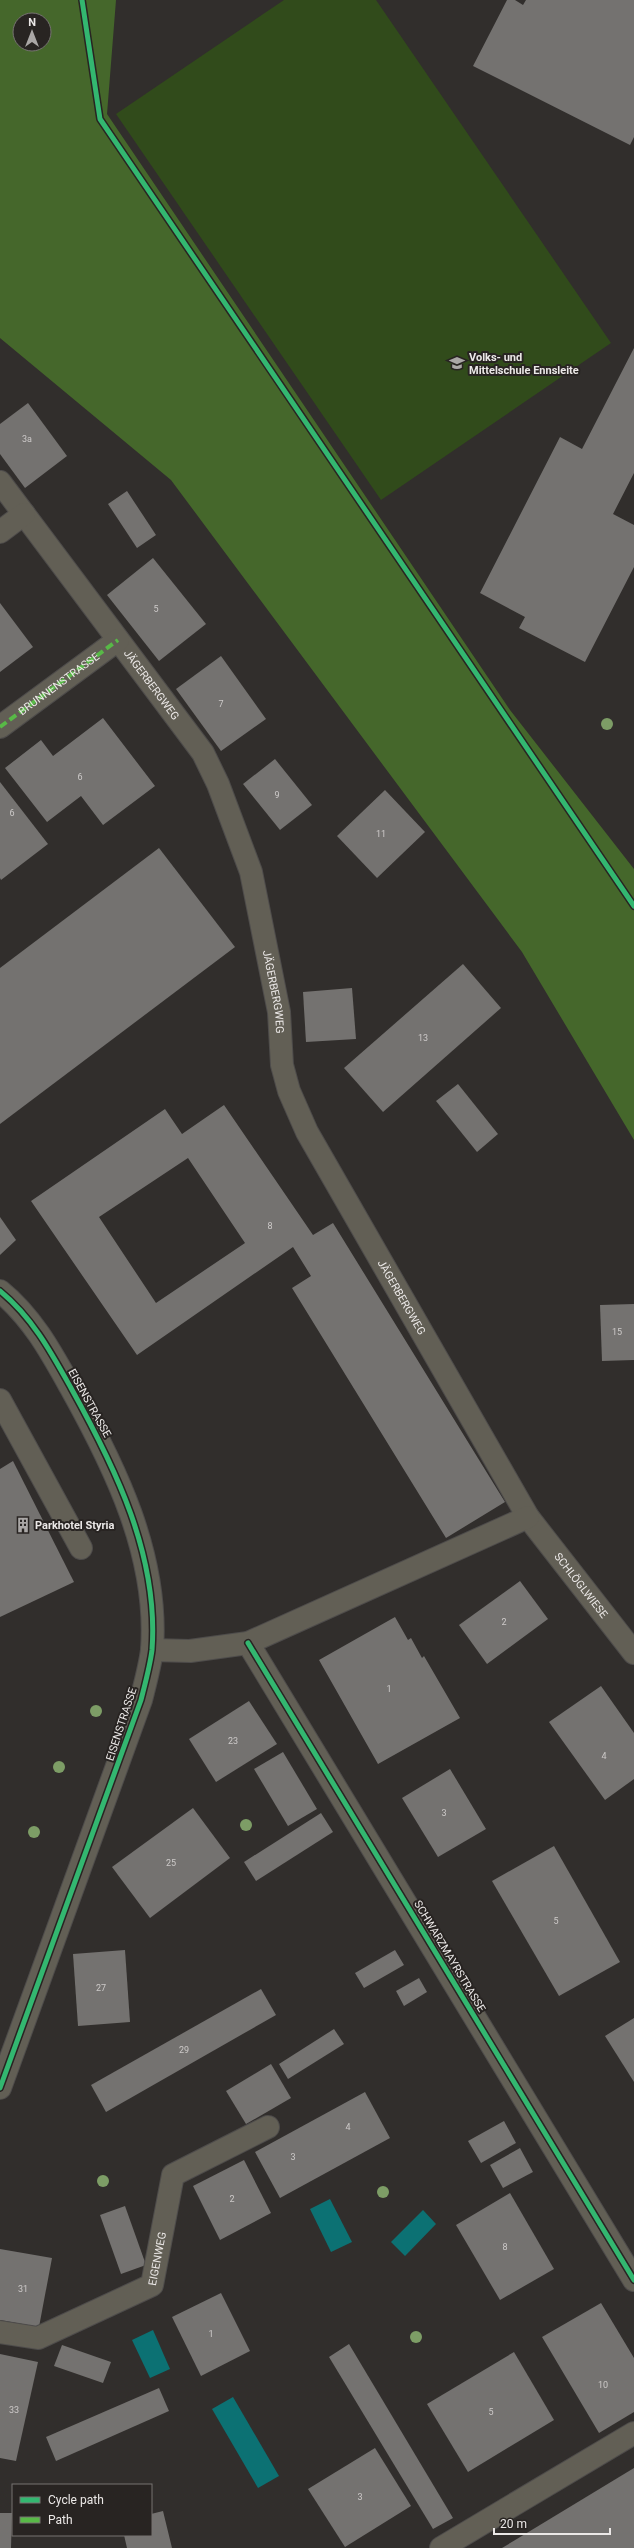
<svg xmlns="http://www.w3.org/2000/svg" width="634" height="2548" font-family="Roboto,sans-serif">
<rect width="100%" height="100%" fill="#312e2c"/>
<path fill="#314b1b" d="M284,0h92l235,343 -230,157 -265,-386z"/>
<path fill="#45672b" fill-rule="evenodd" d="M0,0h116l-9,114 403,596 124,159v271l-112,-188 -351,-472 -171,-142zM20,20h24v24h-24z"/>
<g fill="#0c7173">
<path d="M330,2199l22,43 -21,10 -21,-43z"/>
<path d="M423,2210l13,14 -31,32 -14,-14z"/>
<path d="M153,2330l17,39 -20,9 -18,-38z"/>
<path d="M233,2397l46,79 -21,12 -46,-79z"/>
</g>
<g fill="#747270" fill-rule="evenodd">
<path d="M507,0h8l8,5 3,-5h108v137l-4,8 -157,-79z"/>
<path d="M634,348v125l-21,41 21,11v42l-49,95 -66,-34 6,-11 -45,-24 80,-156 22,12z"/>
<path d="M28,403l39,53 -42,32 -25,-34v-30z"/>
<path d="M127,491l29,44 -19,13 -29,-44z"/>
<path d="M153,558l53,66 -47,37 -52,-66z"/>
<path d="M0,603l33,44 -33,25z"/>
<path d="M221,656l45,63 -45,32 -45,-62z"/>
<path d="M103,718l52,68 -52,39 -22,-29 -34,26 -42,-54 36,-28 12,16z"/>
<path d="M275,759l37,46 -32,25 -37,-46z"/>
<path d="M0,782l48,62 -47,36 -1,-2z"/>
<path d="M385,790l40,42 -48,46 -40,-42z"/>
<path d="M159,848l76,99 -235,177v-156z"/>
<path d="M463,964l38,44 -118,104 -39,-44z"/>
<path d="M352,988l4,51 -50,3 -3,-50z"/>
<path d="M458,1084l40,50 -21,18 -41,-51z"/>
<path d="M224,1105l89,130 20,-12 172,279 -59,36 -154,-250 19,-12 -18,-29 -156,108 -106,-154 134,-92 17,25zM188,1158l57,85 -89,60 -57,-86z"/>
<path d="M0,1217l16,23 -16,15z"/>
<path d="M634,1304v56l-32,1 -2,-56z"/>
<path d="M13,1461l61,121 -74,35v-148z"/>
<path d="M520,1581l28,38 -61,45 -28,-39z"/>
<path d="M395,1617l13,23 3,-2 11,20 2,-2 36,62 -82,46 -59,-104z"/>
<path d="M601,1686l33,47v46l-29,21 -56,-78z"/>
<path d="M249,1701l28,43 -61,38 -27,-43z"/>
<path d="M283,1752l34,57 -29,17 -34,-57z"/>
<path d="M450,1769l36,60 -48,28 -36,-59z"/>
<path d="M193,1808l37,50 -80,60 -38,-51z"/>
<path d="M321,1813l12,19 -77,49 -12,-19z"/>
<path d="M554,1846l66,116 -61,34 -67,-115z"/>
<path d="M125,1950l5,72 -52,4 -5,-72z"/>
<path d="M395,1950l9,15 -40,23 -9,-15z"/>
<path d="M419,1978l8,14 -23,14 -8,-15z"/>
<path d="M261,1989l15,26 -170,97 -15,-27z"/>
<path d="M634,2018v64l-29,-46z"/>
<path d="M334,2029l10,15 -56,35 -9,-15z"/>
<path d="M271,2064l20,34 -45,26 -20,-33z"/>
<path d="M365,2092l25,46 -110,60 -25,-46z"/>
<path d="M504,2121l12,22 -35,20 -13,-22z"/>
<path d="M520,2148l13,24 -30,16 -13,-23z"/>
<path d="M244,2160l27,53 -51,27 -27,-54z"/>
<path d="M510,2193l44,76 -54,31 -44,-75z"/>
<path d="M125,2206l21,59 -25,9 -21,-59z"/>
<path d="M0,2249l52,9 -13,69 -39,-7z"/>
<path d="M221,2293l29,58 -49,25 -29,-59z"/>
<path d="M601,2303l33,55v54l-35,21 -57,-96z"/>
<path d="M349,2344l104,174 -20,11 -104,-172z"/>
<path d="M62,2345l49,17 -8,21 -49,-17z"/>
<path d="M514,2352l40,68 -86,52 -41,-68z"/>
<path d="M0,2354l38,8 -22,99 -16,-3z"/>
<path d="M159,2388l10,23 -113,50 -10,-24z"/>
<path d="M375,2448l36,58 -66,41 -37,-58z"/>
<path d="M634,2468v80h-132z"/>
<path d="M163,2511l9,37h-45l-3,-13h27v-21z"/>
<path d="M0,2513h12l-1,35h-11z"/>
</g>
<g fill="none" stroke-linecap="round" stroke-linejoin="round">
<g stroke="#4e4c4b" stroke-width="24">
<g id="minor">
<path id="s1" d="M0,482l203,271 15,31 33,88 28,140 3,53 7,26 18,41 221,385 106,136"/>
<path d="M0,532l24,-18"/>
<path id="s2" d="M0,727l118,-87"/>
<path d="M0,1291c32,26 51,61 71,97 44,79 88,168 81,262 -2,16 -7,34 -11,50l-141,388"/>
<path d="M0,1400l81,148"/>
<path d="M248,1643l386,637"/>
<path d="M152,1650l38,1 58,-8 280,-126"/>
<path id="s3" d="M0,2332l38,6 114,-53 21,-110 95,-48"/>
<path d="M441,2548l193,-115"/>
</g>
</g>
<use href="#minor" stroke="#625f55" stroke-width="22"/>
<path stroke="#58b947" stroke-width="4" stroke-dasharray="8 4" stroke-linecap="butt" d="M0,727l118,-87"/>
<g stroke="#282422" stroke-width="8">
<g id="cycleway">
<path d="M82,0l18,119 534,787"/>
<path d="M0,1291c32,26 51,61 71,97 44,79 88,168 81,262 -2,16 -7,34 -11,50l-141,388"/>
<path d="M248,1643l386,637"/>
</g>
</g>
<use href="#cycleway" stroke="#33b770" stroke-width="5"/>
</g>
<g fill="#7d9d66">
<circle cx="607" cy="724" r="6"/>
<circle cx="96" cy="1711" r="6"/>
<circle cx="59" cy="1767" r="6"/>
<circle cx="246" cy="1825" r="6"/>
<circle cx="34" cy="1832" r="6"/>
<circle cx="103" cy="2181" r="6"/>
<circle cx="383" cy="2192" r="6"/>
<circle cx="416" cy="2337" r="6"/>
</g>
<defs>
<g id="school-bare" transform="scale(1.2)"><path d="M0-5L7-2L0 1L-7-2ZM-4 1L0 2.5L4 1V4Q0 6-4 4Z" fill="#aaa7a6" stroke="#282422" stroke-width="2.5" paint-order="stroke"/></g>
<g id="building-bare" transform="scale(1.2)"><path d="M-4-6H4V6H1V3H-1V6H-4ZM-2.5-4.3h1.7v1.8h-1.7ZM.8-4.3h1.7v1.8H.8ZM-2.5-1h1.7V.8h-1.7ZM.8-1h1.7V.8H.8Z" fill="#aaa7a6" stroke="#282422" stroke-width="2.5" paint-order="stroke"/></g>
</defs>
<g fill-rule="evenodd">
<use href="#school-bare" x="457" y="363"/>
<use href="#building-bare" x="23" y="1525"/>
</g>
<g text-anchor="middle" stroke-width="4" stroke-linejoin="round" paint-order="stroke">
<g font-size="9" fill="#cdcac9">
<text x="27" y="442">3a</text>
<text x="156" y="612">5</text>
<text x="221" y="707">7</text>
<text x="80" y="780">6</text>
<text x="277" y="798">9</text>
<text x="12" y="816">6</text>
<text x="381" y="837">11</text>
<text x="423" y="1041">13</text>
<text x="270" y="1229">8</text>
<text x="617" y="1335">15</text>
<text x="504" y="1625">2</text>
<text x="389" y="1692">1</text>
<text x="233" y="1744">23</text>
<text x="604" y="1759">4</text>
<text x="444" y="1816">3</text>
<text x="171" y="1866">25</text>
<text x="556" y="1924">5</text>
<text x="101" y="1991">27</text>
<text x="184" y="2053">29</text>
<text x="348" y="2130">4</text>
<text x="293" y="2160">3</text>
<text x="232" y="2202">2</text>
<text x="505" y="2250">8</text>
<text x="23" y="2292">31</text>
<text x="211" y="2337">1</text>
<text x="603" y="2388">10</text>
<text x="14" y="2413">33</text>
<text x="491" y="2415">5</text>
<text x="360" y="2500">3</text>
</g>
<g font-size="11" font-weight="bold" fill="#ebe8e7" stroke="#282422" text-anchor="start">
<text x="469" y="361">Volks- und<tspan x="469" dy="13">Mittelschule Ennsleite</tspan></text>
<text x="35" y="1529">Parkhotel Styria</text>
</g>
<g font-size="11" fill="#ebe8e7" stroke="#282422">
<text dy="4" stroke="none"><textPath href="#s2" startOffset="73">BRUNNENSTRASSE</textPath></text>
<text dy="4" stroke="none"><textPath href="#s1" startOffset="253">JÄGERBERGWEG</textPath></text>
<text dy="4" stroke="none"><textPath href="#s1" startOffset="589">JÄGERBERGWEG</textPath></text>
<text dy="4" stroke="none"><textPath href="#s1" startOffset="925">JÄGERBERGWEG</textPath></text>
<text transform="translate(90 1403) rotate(61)" y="4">EISENSTRASSE</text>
<text dy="4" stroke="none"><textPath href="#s1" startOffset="1265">SCHLÖGLWIESE</textPath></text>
<text transform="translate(121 1724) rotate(-72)" y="4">EISENSTRASSE</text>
<text transform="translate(450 1956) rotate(59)" y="4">SCHWARZMAYRSTRASSE</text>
<text dy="4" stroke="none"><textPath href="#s3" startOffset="191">EIGENWEG</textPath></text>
</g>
</g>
<rect x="12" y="2484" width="140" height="52" fill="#282422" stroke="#767271"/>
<rect x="20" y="2497" width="20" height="6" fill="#33b770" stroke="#767271"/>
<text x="48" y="2504" font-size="12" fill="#ebe8e7">Cycle path</text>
<rect x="20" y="2517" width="20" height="6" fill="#58b947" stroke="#767271"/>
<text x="48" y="2524" font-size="12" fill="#ebe8e7">Path</text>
<g transform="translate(32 32)"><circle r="19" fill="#282422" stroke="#767271"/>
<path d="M0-3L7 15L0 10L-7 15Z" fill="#aaa7a6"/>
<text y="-6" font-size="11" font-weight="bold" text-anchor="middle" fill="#ebe8e7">N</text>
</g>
<path d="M494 2528v6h116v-6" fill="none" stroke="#ebe8e7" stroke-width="2"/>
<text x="500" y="2528" font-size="12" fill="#ebe8e7" stroke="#282422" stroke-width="3" paint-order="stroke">20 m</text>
</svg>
